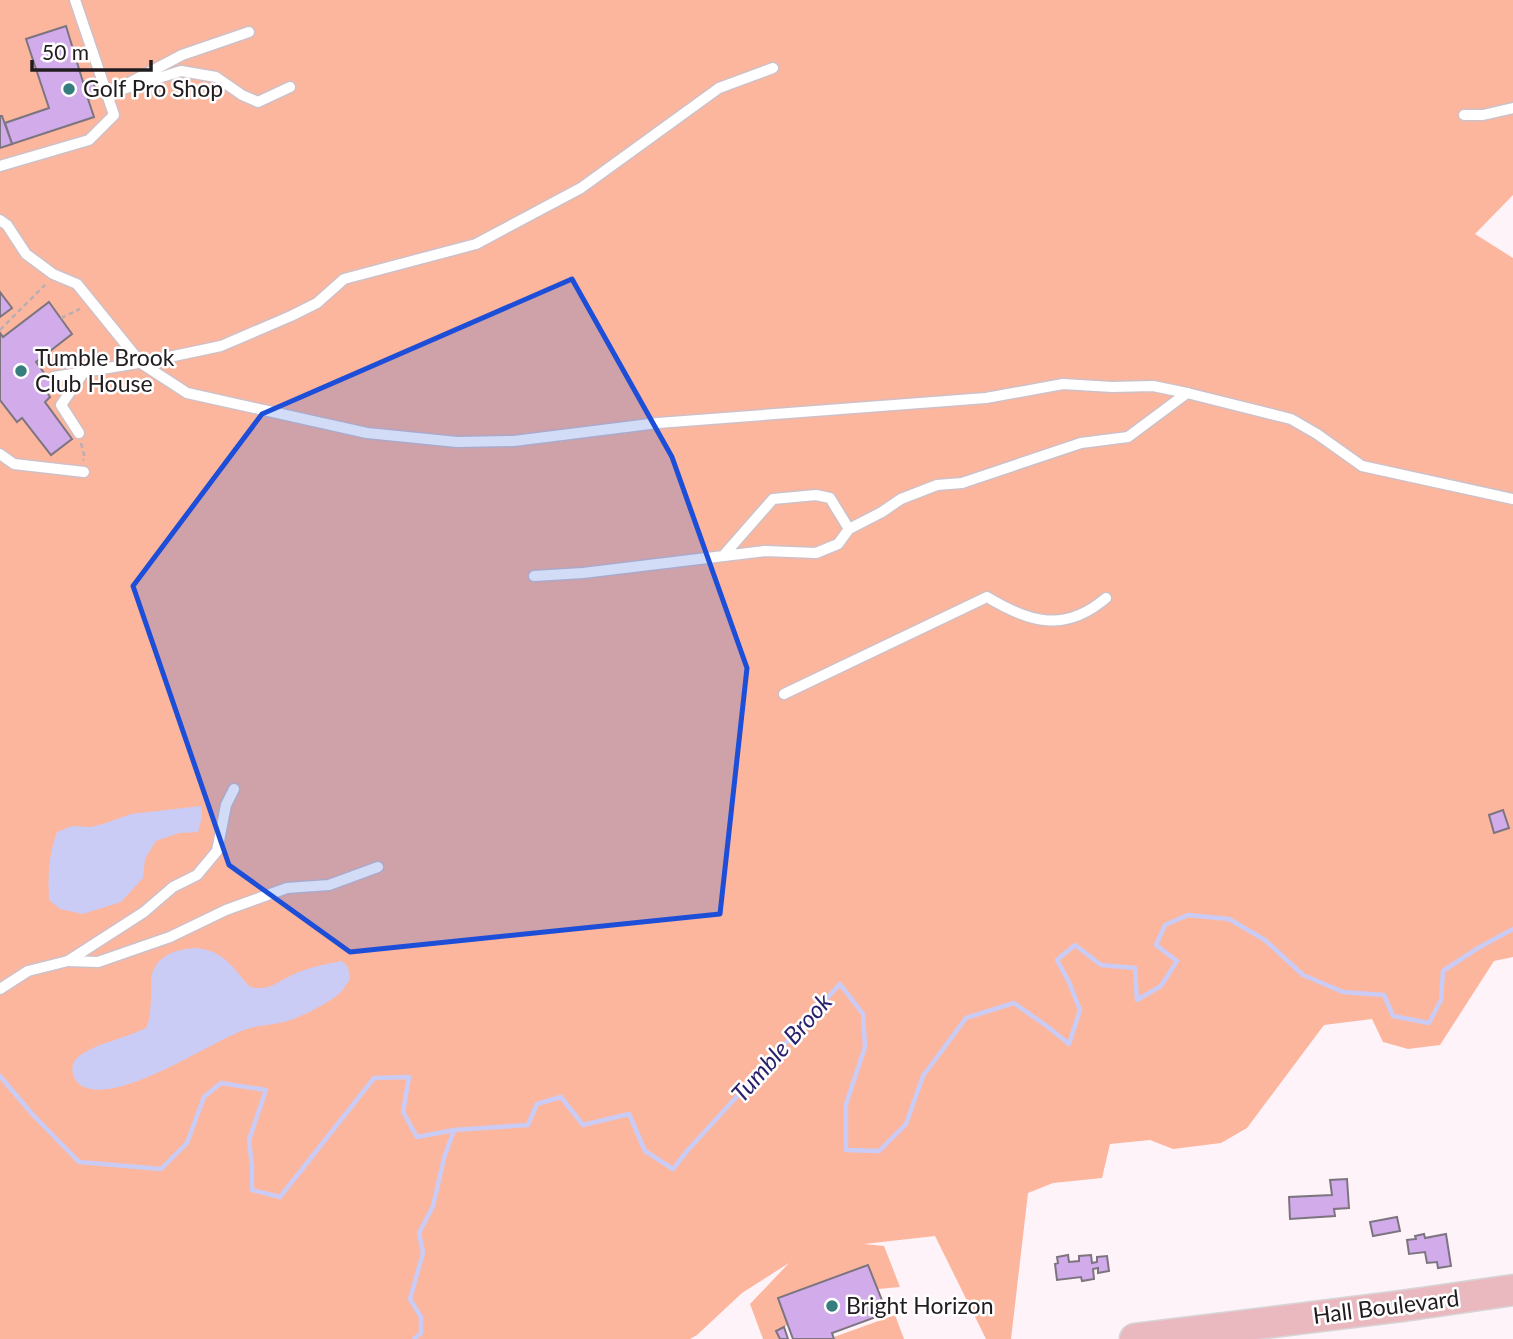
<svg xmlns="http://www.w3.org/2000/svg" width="1513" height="1339" font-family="Lato,sans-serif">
<rect width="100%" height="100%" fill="#fff3fa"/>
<g fill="#fcb69d">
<path d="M0,0h1513v195l-38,39 38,24v699l-19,4 -54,84 -32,4 -25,-7 -11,-23 -48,6 -77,103 -26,15 -48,6 -23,-9 -40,4 -8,34 -49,5 -25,10 -17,146h-25l-51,-103 -71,8 20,2 16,41 -22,2 -10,-24 -90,33 10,26 -4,4 4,11h-25l-13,-35 39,-41 -47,30 -45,42 -7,4h-690z"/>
<path d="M895,1315l9,24h-69l-1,-2z"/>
</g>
<g fill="#caccf6">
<path d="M201,806l1,11 -4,15 -19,1 -23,8 -11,18 -2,19 -22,24 -38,12 -23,-5 -11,-9c-1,-26 -1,-43 8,-68l15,-6 19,1 12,-3 28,-10z"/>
<path d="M198,948c27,4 35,20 52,39 20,4 25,-4 42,-12 15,-7 33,-11 50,-14l6,6 2,12c-3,4 -6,10 -9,13 -10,10 -43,27 -57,30 -12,3 -25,3 -37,7 -38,13 -124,74 -163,58 -12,-5 -16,-22 -6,-30 19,-15 48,-18 69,-30 4,-13 4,-25 4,-38 0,-4 0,-8 0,-11 5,-24 26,-29 47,-30z"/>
</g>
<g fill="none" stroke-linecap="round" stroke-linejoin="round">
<g stroke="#caccf6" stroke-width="4.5">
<path d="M0,1076l33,39 46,47 82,7 26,-26 17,-46 17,-14 45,7 -17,50 3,26v24l28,7 94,-119 35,-1 -6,35 14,25 37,-7 74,-5 9,-21 24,-7 22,28 46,-11 16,37 28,18 14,-18 153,-167 23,30 2,33 -19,57v46l33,1 27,-27 17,-48 43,-58 48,-15 34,24 21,17 11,-34 -11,-28 -12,-22 18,-15 26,20 34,3 2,32 24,-14 16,-25 -21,-16 9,-20 23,-10 41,4 36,21 38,35 40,17 41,3 9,21 36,7 12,-23 2,-29 35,-23 35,-19"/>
<path d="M414,1339l7,-6v-16l-11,-18 13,-46 -4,-20 14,-27 11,-48 10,-28"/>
</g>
</g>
<g fill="#d2abeb" stroke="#7c7580" stroke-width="2">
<path d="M66,26l17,56 9,-3 6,17 -10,3 6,18 -82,27 -7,-21 44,-15 -23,-69z"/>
<path d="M0,116h2l10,28 -12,4z"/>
<path d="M0,292l12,16 -12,9z"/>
<path d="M49,302l23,32 -36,28 18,24 -7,6 3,5 -5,5 27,37 -21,16 -29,-37 -5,4 -17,-22v-67l3,4z"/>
<path d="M1503,810l6,18 -15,5 -5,-18z"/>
<path d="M1347,1179l2,29 -15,1 1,7 -45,3 -1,-22 43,-2 -2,-15z"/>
<path d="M1397,1217l3,14 -27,5 -3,-14z"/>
<path d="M1424,1234l1,4 21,-4 5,32 -13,2 -1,-6 -10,1 -2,-11 -16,2 -2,-14 9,-1 -1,-3z"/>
<path d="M1068,1255l1,7 10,-1v-5l12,-1 1,8 5,-1v-5l10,-1 2,15 -11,2v-5l-5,1 1,10 -12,2 -1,-4 -24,3 -2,-16 3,-1 -1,-6z"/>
<path d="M868,1265l19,48 -55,20 2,6h-41l-15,-41z"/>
<path d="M784,1327l4,12h-8l-4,-8z"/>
</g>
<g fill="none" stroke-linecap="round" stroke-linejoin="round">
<g stroke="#cec0c8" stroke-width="13">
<g id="service">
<path d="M129,83l53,-28 67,-23"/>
<path d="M107,94l74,-23 35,6 26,18 16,7 32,-15"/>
<path d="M1464,115h19l30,-7"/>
<path d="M0,166l89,-26 25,-25 -39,-115"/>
<path d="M0,220l7,5 19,29 27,20 24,10 64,79 46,30 180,40 90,9 57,-1 144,-18 328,-25 77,-14 49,3 41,-1 34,7"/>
<path d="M54,377l96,-16 71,-15 70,-30 26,-13 27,-24 132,-35 105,-56 138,-100 54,-20"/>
<path d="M79,433l-18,-28 23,-33"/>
<path d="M0,454l14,10 70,8"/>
<path d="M849,529l33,-17 19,-13 36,-14 25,-2 119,-40 47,-6 59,-44 104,26 26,15 45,32 151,33"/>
<path d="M534,576l49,-3 182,-22 51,2 22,-9 11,-15 -19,-31 -14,-3 -43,4 -50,57"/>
<path d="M784,694l203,-97c43,26 78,36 119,1"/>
<path d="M68,961l30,1 72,-25 56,-27 61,-22 42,-3 49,-18"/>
<path d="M0,989l28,-18 40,-10 76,-49 29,-25 24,-12 20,-24 9,-46 8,-16"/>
</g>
</g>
<g stroke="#d7d6d7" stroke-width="33">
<path id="primary" d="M1135,1339l267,-33 111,-16"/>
</g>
<g stroke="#b8aeb4" stroke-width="2.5" stroke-dasharray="5 3.5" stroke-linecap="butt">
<path d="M61,318l19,-9"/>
<path d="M0,330l45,-45"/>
<path d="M81,443l4,15 -2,2"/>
</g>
<use href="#service" stroke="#fff" stroke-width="10"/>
<use href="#primary" stroke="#eab9c0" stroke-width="30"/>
</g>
<path fill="#1d4ed8" fill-opacity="0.2" stroke="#1d4ed8" stroke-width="5" stroke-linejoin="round" d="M572,279l100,178 75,211 -27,246 -370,38 -121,-87 -96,-279 129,-172z"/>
<g fill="#367e7d" stroke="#fff" stroke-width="2.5">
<circle cx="69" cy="89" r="7"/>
<circle cx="21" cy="371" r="7"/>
<circle cx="832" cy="1306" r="7"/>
</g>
<g text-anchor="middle" stroke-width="5" stroke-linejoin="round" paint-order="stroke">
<g font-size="23" fill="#211c1f" stroke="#fff" text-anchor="start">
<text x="83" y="97">Golf Pro Shop</text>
<text x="35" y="366">Tumble Brook<tspan x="35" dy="26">Club House</tspan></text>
<text x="846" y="1314">Bright Horizon</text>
</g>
<g font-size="23" fill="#211c1f" stroke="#fff">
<text transform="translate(1386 1307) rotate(-7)" y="8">Hall Boulevard</text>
</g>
<g font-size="24" font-style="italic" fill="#2a1f6c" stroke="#fff">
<text transform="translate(782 1048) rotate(-48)" y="8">Tumble Brook</text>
</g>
</g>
<path d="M32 60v10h119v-10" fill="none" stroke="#211c1f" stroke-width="3.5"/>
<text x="42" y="60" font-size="21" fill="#211c1f" stroke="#ffffff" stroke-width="5" paint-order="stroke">50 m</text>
</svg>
